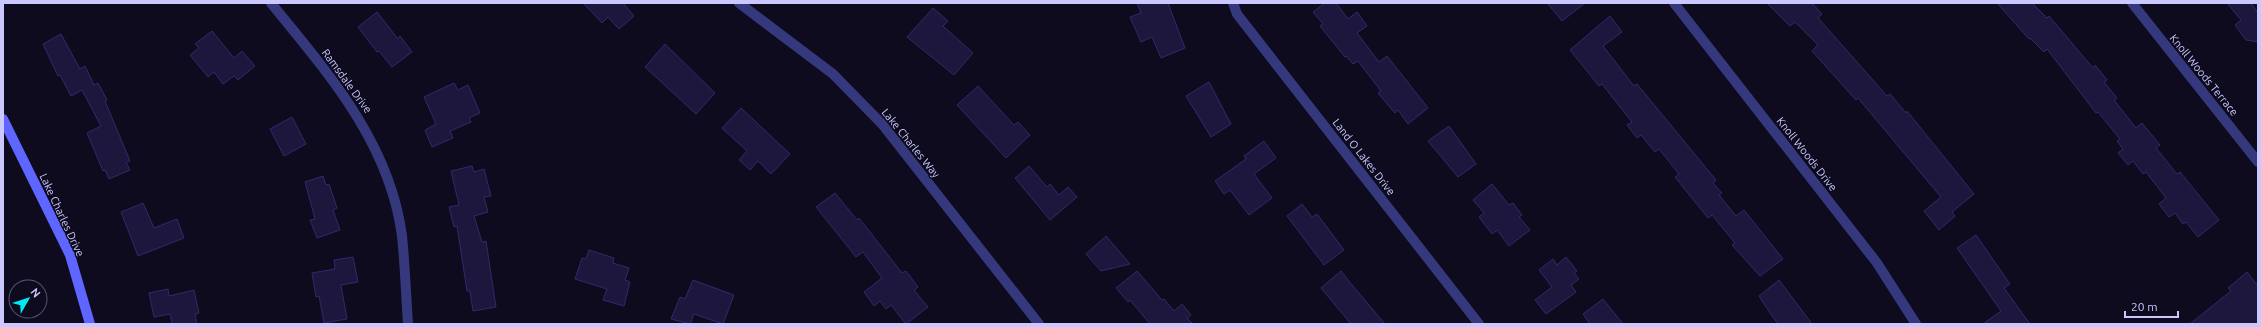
<svg xmlns="http://www.w3.org/2000/svg" width="2261" height="327" font-family="Ubuntu,sans-serif">
<rect width="100%" height="100%" fill="#0d0b1d"/>
<g fill="#1d173e" stroke="#32296a">
<path d="M583,3h40l11,13 -15,13 -11,-12 -6,6z"/>
<path d="M1137,3h31l17,45 -24,10 -9,-21 -11,5 -11,-25 11,-4z"/>
<path d="M1325,3h11l12,16 9,-7 10,14 -10,7 22,29 8,-6 41,52 -20,16 -10,-14 -3,3 -17,-20 3,-2 -23,-30 -5,3 -7,-8 -1,1 -25,-31 3,-2 -10,-12z"/>
<path d="M1547,3h38l-23,18z"/>
<path d="M1767,3h45l10,11 -4,4 69,78 3,-2 16,19 1,-2 67,83 -22,18 3,4 -16,14 -15,-19 17,-14 -83,-99 -2,2 -44,-49 6,-6 -23,-23 -5,4z"/>
<path d="M1997,3h35l15,15 2,-2 44,52 2,-3 12,15 -3,2 13,16 -3,2 22,28 6,-5 18,22 -4,3 21,26 3,-2 39,48 -21,17 -12,-15 -3,2 -8,-11 -6,4 -10,-13 7,-6 -20,-26 -3,2 -10,-13 -5,4 -10,-12 5,-4 -6,-8 3,-2 -22,-27 -2,1 -49,-64 -3,3 -14,-14 -1,1z"/>
<path d="M2227,3h24l7,10v29l-12,-2 -11,-15 6,-5z"/>
<path d="M933,8l15,13 -5,5 30,27 -19,22 -47,-38z"/>
<path d="M377,12l21,27 2,-3 12,16 -20,15 -13,-16 -2,1 -19,-25z"/>
<path d="M1610,16l12,16 -19,14 31,40 3,-2 79,96 -3,3 9,10 -3,2 17,21 8,-6 39,49 -23,17 -28,-31 3,-2 -23,-28 -4,3 -33,-41 4,-3 -20,-25 -4,3 -14,-17 -4,3 -10,-13 5,-3 -30,-38 -3,2 -29,-36z"/>
<path d="M212,31l22,27 8,-7 13,15 -17,14 -4,-4 -11,8 -9,-12 -6,5 -18,-22 9,-7 -4,-4z"/>
<path d="M61,34l19,35 5,-3 9,19 4,-2 9,17 -2,1 25,60 -4,1 4,8 -21,9 -4,-9 -2,1 -16,-38 14,-7 -19,-36 -11,6 -11,-21 -2,1 -15,-32z"/>
<path d="M665,44l50,49 -19,21 -51,-47z"/>
<path d="M1209,82l22,42 -20,13 -25,-41z"/>
<path d="M454,83l4,7 10,-5 12,28 -11,5 2,4 -21,9 3,7 -21,9 -7,-17 11,-6 -12,-27z"/>
<path d="M978,86l36,39 4,-3 12,13 -24,23 -49,-53z"/>
<path d="M741,108l49,46 -19,20 -13,-13 -8,9 -11,-10 8,-9 -25,-23z"/>
<path d="M292,117l14,27 -22,12 -14,-27z"/>
<path d="M1449,126l27,38 -18,13 -30,-36z"/>
<path d="M1264,141l12,17 -22,16 18,24 -23,17 -19,-25 -6,4 -9,-13 31,-22 -2,-3z"/>
<path d="M472,166l2,6 10,-3 7,27 -7,1 4,15 -14,4 8,26 4,-1 10,66 -23,4 -3,-20h-3l-10,-65 -3,1 -5,-20 10,-2 -8,-34z"/>
<path d="M1029,166l18,21 3,-3 9,11 9,-8 9,10 -27,23 -35,-42z"/>
<path d="M323,176l3,9 3,-1 8,24 -4,2 7,20 -23,8 -7,-18 5,-1 -10,-37z"/>
<path d="M1492,184l17,21 4,-2 9,12 -3,2 11,13 -21,16 -12,-16 -5,4 -13,-17 5,-4 -11,-13z"/>
<path d="M835,193l22,27 2,-2 43,55 4,-2 12,16 -4,3 14,17 -22,17 -15,-19 -5,4 -6,-8 -6,5 -10,-14 18,-14 -19,-26 -7,5 -40,-50z"/>
<path d="M143,203l11,25 23,-9 7,19 -46,18 -17,-44z"/>
<path d="M1302,204l10,13 5,-3 27,36 -20,15 -37,-49z"/>
<path d="M1976,235l34,49 -6,4 26,36h-47l18,-13 -44,-63z"/>
<path d="M1106,236l24,28 -29,7 -15,-17z"/>
<path d="M589,250l25,8 -1,5 16,5 -4,12 5,2 -6,24 -21,-6 4,-11 -32,-10 7,-21 4,1z"/>
<path d="M353,257l5,25 -17,3 6,34 -23,4 -5,-27 -3,1 -4,-24 23,-4 -1,-9z"/>
<path d="M1566,257l11,14 -3,2 5,6 -8,6 5,7 -30,22 -11,-14 17,-13 -13,-17 14,-11 4,6z"/>
<path d="M1137,271l25,29 2,-1 10,12 8,-7 9,11 -4,3 6,6h-43l-20,-24 -2,2 -12,-14z"/>
<path d="M1341,271l11,14 33,39h-34l-30,-36z"/>
<path d="M2247,272l11,14v38h-68l41,-33 -3,-3z"/>
<path d="M693,280l41,15 -11,29 -29,-10 -4,10 -19,-5 9,-22 5,2z"/>
<path d="M1779,280l33,44h-34l-10,-14 -9,-14z"/>
<path d="M168,289l1,7 25,-6 5,23 -4,1 2,10h-25l-2,-10 -16,3 -5,-24z"/>
<path d="M1603,299l20,25h-33l-7,-10z"/>
</g>
<g fill="none" stroke-linecap="round" stroke-linejoin="round">
<g stroke="#36387d" stroke-width="10">
<path d="M271,3c57,70 119,140 131,233 3,29 4,59 6,88"/>
<path d="M739,3l94,71 49,50 157,200"/>
<path d="M1233,3l4,11 242,310"/>
<path d="M1674,3l203,260 39,61"/>
<path d="M2132,3l126,159"/>
</g>
<path stroke="#5f65ff" stroke-width="10" d="M3,119l67,136 20,69"/>
</g>
<g text-anchor="middle" stroke-width="3" stroke-linejoin="round" paint-order="stroke">
<g font-size="11" fill="#cac8ff" stroke="#0d0b1d">
<text transform="translate(2204 75) rotate(51)" y="4">Knoll Woods Terrace</text>
<text transform="translate(347 81) rotate(54)" y="4">Ramsdale Drive</text>
<text transform="translate(911 143) rotate(51)" y="4">Lake Charles Way</text>
<text transform="translate(1807 154) rotate(52)" y="4">Knoll Woods Drive</text>
<text transform="translate(1364 157) rotate(52)" y="4">Land O Lakes Drive</text>
<text transform="translate(62 215) rotate(65)" y="4">Lake Charles Drive</text>
</g>
</g>
<rect width="2261" height="327" fill="none" stroke="#cac8ff" stroke-width="8"/>
<g transform="translate(28 299) rotate(51)"><circle r="19" fill="#0d0b1d" stroke="#595777"/>
<path d="M0-3L7 15L0 10L-7 15Z" fill="#00eaf3"/>
<text y="-6" font-size="11" font-weight="bold" text-anchor="middle" fill="#cac8ff">N</text>
</g>
<path d="M2125 311v6h53v-6" fill="none" stroke="#cac8ff" stroke-width="2"/>
<text x="2131" y="311" font-size="12" fill="#cac8ff" stroke="#0d0b1d" stroke-width="3" paint-order="stroke">20 m</text>
</svg>
